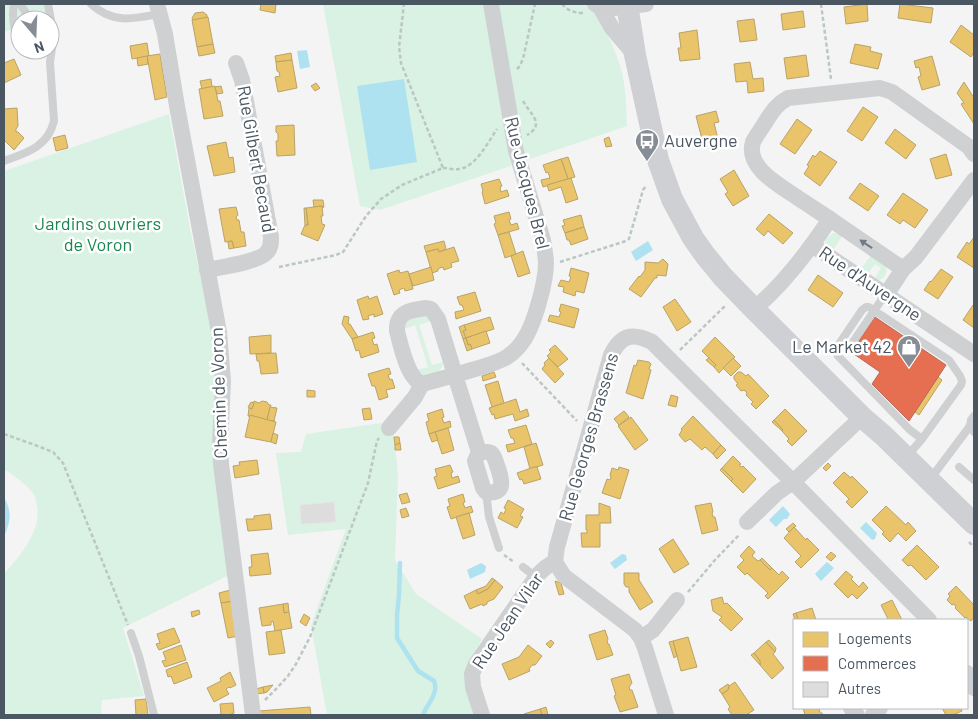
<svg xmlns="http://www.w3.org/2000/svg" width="978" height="719" font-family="Barlow,sans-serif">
<rect width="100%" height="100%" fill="#f4f4f4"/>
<g fill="#d9f2e3">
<path d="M4,4h41l2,16h-27v8l-16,4z"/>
<path d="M323,4h160l28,162 -131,44 -20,-4z"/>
<path d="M499,4h90c16,24 30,49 35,79 2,14 2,28 3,43l-100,34 -4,-13z"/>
<path d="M169,114l21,115 24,109 17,236 -108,54 21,68 -42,4 -1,15h-97v-141c15,-17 38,-43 33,-68 -1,-4 -1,-9 -3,-11 -6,-10 -21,-20 -30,-26v-298z"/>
<path d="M833,233h5l5,2 -12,18 -6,-9 1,-5z"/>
<path d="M871,255c4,3 11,6 14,10 5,9 -4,17 -12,16l8,-13 -6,-4 -7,10 -9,-2z"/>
<path d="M420,316h6l4,5 -11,4 13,40 11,-3c0,11 -11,11 -19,14l-2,-1 -5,-5 11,-3 -13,-42 -11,4 3,-8z"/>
<path d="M381,423l13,12 4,40 -3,85 21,34 66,45 -13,22 5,54h-147l-16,-90 35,-96 -58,6 -12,-82 25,-1 5,-18z"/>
</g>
<g fill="#aee2f0">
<path d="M307,50l3,17 -10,2 -3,-18z"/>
<path d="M404,79l13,83 -47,8 -13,-84z"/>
<path d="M648,241l5,9 -17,11 -5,-9z"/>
<path d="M783,506l7,8 -3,5h-3l-8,8 -7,-7z"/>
<path d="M866,522l11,11 -2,6 -2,1 -2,-1 -11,-11z"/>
<path d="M622,554l4,1 1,5 -12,9 -5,-6z"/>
<path d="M827,562l7,6 -13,13 -6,-7z"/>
<path d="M481,563l5,3 -1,6 -15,7 -3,-9z"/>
</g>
<g fill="#e9c46a" stroke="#b9a367">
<path d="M261,4h15l-1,9 -15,-3z"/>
<path d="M867,4l1,17 -22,3 -2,-17z"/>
<path d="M900,4l33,4 -2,15 -33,-5z"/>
<path d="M803,11l2,16 -22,3 -2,-16z"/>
<path d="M203,12l4,3v3l-14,2 -1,-2 3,-5z"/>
<path d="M208,17l5,27 -16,3 -5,-27z"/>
<path d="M754,19l3,21 -17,2 -3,-21z"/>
<path d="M961,25l13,10v17l-3,5 -21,-15z"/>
<path d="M697,30l3,29 -20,2 -2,-13h3l-2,-15z"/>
<path d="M147,43l2,13 -17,3 -2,-13z"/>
<path d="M213,44l2,9 -16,3 -2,-9z"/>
<path d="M855,44l16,3 -1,4 12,3 -4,15 -28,-6z"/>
<path d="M291,53l1,7 -16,2 -1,-6z"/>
<path d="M160,54l7,43 -12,3 -8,-44z"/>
<path d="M806,55l3,21 -22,3 -3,-21z"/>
<path d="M147,56l1,8 -10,2 -1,-8z"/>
<path d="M932,56l8,29 -18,5 -4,-13 3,-1 -2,-9 -3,1 -2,-7z"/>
<path d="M14,59l7,16 -17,8v-20z"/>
<path d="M292,60l5,28 -19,4 -3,-15 5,-1 -1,-4 -2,-1 -1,-9z"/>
<path d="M750,62l3,17 10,-1 1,13 -16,2 -1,-12 -11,1 -2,-18z"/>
<path d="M211,79l1,8 -10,2 -2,-8z"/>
<path d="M964,82l10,16v26l-13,-20 3,-1 -7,-10z"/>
<path d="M316,83l4,5 -5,3 -4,-5z"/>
<path d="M215,86l3,15h2l3,15 -19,3 -5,-30z"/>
<path d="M221,86l2,7 -6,1 -2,-7z"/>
<path d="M863,107l15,10 -16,24 -15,-10z"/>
<path d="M17,108l1,18 -2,3v3h2l6,6 -10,12 -10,-10v-31z"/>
<path d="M716,111l3,11 -5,1 5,20 -15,4 -8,-31z"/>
<path d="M797,119l15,11 -17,24 -15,-10z"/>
<path d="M294,125l1,30 -18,1 -1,-15h2v-7l-2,-2v-6z"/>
<path d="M895,129l21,16 -10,14 -21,-16z"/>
<path d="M65,135l3,13 -12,3 -3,-13z"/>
<path d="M609,137l3,9 -6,1 -2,-8z"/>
<path d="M226,142l3,16 4,-1 2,15 -21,4 -7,-30z"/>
<path d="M820,151l17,11 -17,24 -16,-12 5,-8 -2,-1 6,-10 2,2z"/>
<path d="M946,154l6,21 -16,4 -6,-20z"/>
<path d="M568,157l7,20 -7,2 -7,-20z"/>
<path d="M561,159l7,20 -25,8 -2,-7 9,-2 -2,-6 -2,1 -3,-8z"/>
<path d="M734,170l15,26 -16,10 -8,-12 3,-2 -8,-13z"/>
<path d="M571,178l7,21 -12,4 -5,-16 -12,4 -2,-6z"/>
<path d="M499,179l3,7 -2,1 1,5 6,-2 2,6 -24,8 -3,-12 1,-1 -2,-7z"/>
<path d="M860,183l19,13 -11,15 -19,-13z"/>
<path d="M903,193l25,17 -13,18 -12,-8 -3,4 -13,-9z"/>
<path d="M313,200h10l1,7 -2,1v-2l-8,1z"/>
<path d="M322,206l1,10h-2l1,8 3,1 -7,16 -17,-7 4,-9h3l-2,-17z"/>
<path d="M236,207l2,8 -2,2 1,3h2l2,12h3l2,14 -12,2 -2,-7 -7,1 -6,-33z"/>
<path d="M304,208h2l2,17h-3z"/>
<path d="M509,212l2,7 -2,1 2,5 6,-2 2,6 -21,6 -4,-11 2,-1 -2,-7z"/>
<path d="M769,214l24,19 -10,11 -15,-13 -4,5 -8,-7z"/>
<path d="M581,215l3,12 -19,6 -3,-7 3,-1 -2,-5z"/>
<path d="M584,227l4,12 -17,6 -2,-5h-2l-2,-7z"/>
<path d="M509,232l7,22 -11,4 -7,-23z"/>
<path d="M974,237v31l-17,-11 10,-15 2,2z"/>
<path d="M232,241l2,7 -5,1 -1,-7z"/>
<path d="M444,241l2,8 -7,3 -1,-3 -12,3 -2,-6z"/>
<path d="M454,247l5,14 -8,2 1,4 -8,3 -1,-3 -3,1 -2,1v2l-6,2 -6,-21 12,-3 1,3z"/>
<path d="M523,251l7,22 -12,4 -7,-21z"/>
<path d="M663,259l5,5 -2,12 -9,-1v3h-2l-14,19 -12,-8 10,-13 1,1 5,-7v-8l13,1z"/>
<path d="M431,267l3,13 -21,6 -4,-12z"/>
<path d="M571,268l18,5 -5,20 -8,-2 -1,5 -12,-4 1,-5 -6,-1 3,-6 8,2 2,-5 -2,-1z"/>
<path d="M941,269l12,8 -15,22 -14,-9 6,-9 1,1z"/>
<path d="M399,270l1,3 8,-2 5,18 -8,2 -1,-3 -5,2 1,3 -6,2 -7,-21z"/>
<path d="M818,275l25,18 -10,14 -25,-17z"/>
<path d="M475,292l6,19 -25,8 -1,-7 9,-2 -2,-5h-2l-3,-8z"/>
<path d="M368,296l1,3 8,-3 6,18 -9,3v-3l-6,2 1,3 -6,1 -6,-20z"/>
<path d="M675,299l16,23 -14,9 -14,-24z"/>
<path d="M561,304l18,5 -5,19 -26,-7 2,-6 9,2 2,-5 -2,-1z"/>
<path d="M973,305l1,1v22l-11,-8z"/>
<path d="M344,316l5,1 -1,7h2l8,13 -6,2 -10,-15z"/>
<path d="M490,317l4,12 -28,9 -3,-7 3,-1 -2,-5z"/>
<path d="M464,325l2,5 -3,1 3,7 -3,1 -4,-12z"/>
<path d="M486,331l4,12 -18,6 -2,-5 -2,1 -2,-7z"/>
<path d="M373,332l2,6 -3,1 2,6 3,-1 2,8 -18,6 -2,-8 -3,1 -4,-12z"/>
<path d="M271,335v18l-21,1 -1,-17z"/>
<path d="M715,337l20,20 -16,16 -5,-6 2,-2 -14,-14z"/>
<path d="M466,338l2,7 2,-1 2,5 -5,2 -4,-12z"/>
<path d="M847,340l8,6 -4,6 -8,-6z"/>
<path d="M555,345l13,14 -10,8 -11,-11 4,-4 -2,-2z"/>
<path d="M276,353l2,20 -17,1 -2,-13h-2l-1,-7z"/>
<path d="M549,358l15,16 -9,9 -13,-14 3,-4 -1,-2z"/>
<path d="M709,358l7,7 -2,2 -8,-7z"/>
<path d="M733,358l8,8 -10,10 -8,-8z"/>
<path d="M638,360l11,2 2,2 -2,5 2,1 -8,29 -17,-6 8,-28 2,1z"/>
<path d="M389,368l2,6 -3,1 2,5 2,-1 3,9 -9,2 2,7 -9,3 -4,-14h-3l-4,-12z"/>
<path d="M494,372l2,5 -13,4 -1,-5z"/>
<path d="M738,372h3l5,4 2,-2 21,22 -13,13 -5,-5 2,-2 -7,-7 1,-2 -3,-3 -3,1 -5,-6 2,-1 -4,-5v-3z"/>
<path d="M938,377l4,3 -23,35 -4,-3z"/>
<path d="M498,381l6,22 -12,4 -7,-22z"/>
<path d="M307,390l8,1v6h-8z"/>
<path d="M671,395l7,2 -2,10 -8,-2z"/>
<path d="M516,399l4,13 7,-3 2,7 -14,5 -2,-7 -18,5 -1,-5 -2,1 -3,-7z"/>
<path d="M254,401l5,2 3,-2 5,1 2,3h2l-4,15 -19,-4 1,-8 3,1z"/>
<path d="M251,402l3,1 -2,6 -4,-2z"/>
<path d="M270,407l7,1 -3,13 -7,-1z"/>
<path d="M370,408l2,11 -8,1 -2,-11z"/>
<path d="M442,409l2,8 -2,1 2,5 6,-2 1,6 -22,7 -3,-12 3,-1 -2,-7z"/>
<path d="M785,409l22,22 -15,15 -5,-5 2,-2 -7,-8 1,-1 -9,-10z"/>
<path d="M624,411l1,1 4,5 -10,8 -5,-6 1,-1z"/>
<path d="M250,415l26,7 -5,20 -26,-5z"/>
<path d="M693,416l28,29 -8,9 -8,-7 -3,3 -12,-11 -5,3 -6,-7 3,-5 -1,-1z"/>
<path d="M631,417l17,23 -13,10 -17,-24z"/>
<path d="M774,420l9,10 -1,1 -10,-9z"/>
<path d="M526,425l6,19 -24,8 -2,-7 9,-2 -2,-5h-2l-3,-8z"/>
<path d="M448,428l6,22 -12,4 -7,-22z"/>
<path d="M435,432l3,8 -6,2 -3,-8z"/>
<path d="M273,433l5,2 -2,9 -5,-2z"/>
<path d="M394,437h5l1,6 -5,2z"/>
<path d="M400,443l1,7h-6v-5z"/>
<path d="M536,443l7,22 -13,4 -6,-22z"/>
<path d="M721,445l5,5 -9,9 -4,-5z"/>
<path d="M733,456l8,8 -2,1 2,2 2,-1 13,13 -13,14 -12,-12 2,-2 -11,-11z"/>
<path d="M257,460l2,14 -24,4 -2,-12 7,-1 -1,-3z"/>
<path d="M828,463l3,3 -5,5 -3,-3z"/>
<path d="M450,465l3,7 -2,1 1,5 6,-2 2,6 -22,7 -4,-12 3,-1 -2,-7z"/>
<path d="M534,467h3l4,12 -17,5 -2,-5 -2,1 -3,-7z"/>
<path d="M619,467l10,3 -9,29 -18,-6 5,-14 3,1 1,-3 -1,-2 2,-7 6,2z"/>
<path d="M722,468l11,11 -2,2 -11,-11z"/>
<path d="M844,472l7,6 1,-2 16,16 -16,16 -6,-6 3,-3 -16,-16z"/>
<path d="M407,493l3,9 -8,2 -3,-9z"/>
<path d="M463,494l2,8 -2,1 2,5 6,-2 2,6 -22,7 -4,-12 3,-1 -2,-7z"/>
<path d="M508,500l16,9 -4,7 3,1 -6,11 -19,-10 3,-6 3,2 2,-5 -2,-1z"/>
<path d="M599,503l11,4 1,16h-11v24h-18l-1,-14h6v-3h-1v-15h13z"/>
<path d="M711,503l2,9 -1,1 1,4h2l3,13 -16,4 -7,-28z"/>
<path d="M886,506l20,19 2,-3 8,9 -10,10 -8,-8 -8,9 -8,-8 2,-2 -12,-12z"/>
<path d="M406,508l3,8 -7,2 -2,-8z"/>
<path d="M469,513l6,22 -12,4 -7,-22z"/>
<path d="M270,514l2,15 -24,2 -2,-12h8v-3z"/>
<path d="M793,523l3,3 -7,6 -3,-3z"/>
<path d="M794,527l12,13 1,-2 12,12 -18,18 -6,-6 6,-6 -17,-18z"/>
<path d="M673,539l16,25 -15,9 -15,-24z"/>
<path d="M917,545l22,22 -13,13 -15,-15 -3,1 -6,-6z"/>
<path d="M749,546l6,6 -3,4 6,5 2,-1 10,10 2,-2 7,7 3,-4 7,7 -21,21 -3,-3 3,-3 -21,-20 -2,2 -8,-8 7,-7 -4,-4z"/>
<path d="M831,552l5,4 -5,5 -5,-4z"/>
<path d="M268,553l3,21 -21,2 -1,-9h3l-1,-12z"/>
<path d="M762,558l10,10 -2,2 -10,-10z"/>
<path d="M846,571l7,6 -2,2 8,8 4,-5 5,6 -11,11 -5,-5 -4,4 -14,-14z"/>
<path d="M624,573h15v7l14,22 -13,8 -11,-18v-5h-3l-2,-3z"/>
<path d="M492,578l3,2 -7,9 -10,5 -2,-4 10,-4z"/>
<path d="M495,580l8,7 -9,12 -7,3v2l-4,2 -1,-2 -12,5 -6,-13 12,-6 2,4 10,-5z"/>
<path d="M555,581l6,2 3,11 -5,1z"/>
<path d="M956,586l18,19v12l-3,4 -5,-4 -1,1 -10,-10 1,-1 -2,-3 -2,1 -5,-5 3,-4 -2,-2z"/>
<path d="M234,589l1,12 -14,2 -2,-10z"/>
<path d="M722,597l2,7 3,-1 16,16 -12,12 -12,-11 3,-3 -9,-6 -2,-11z"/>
<path d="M892,600l10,20h-16l2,-1 -7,-14z"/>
<path d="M235,601l4,35 -11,2 -7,-35z"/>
<path d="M288,603l1,9 -5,1 -1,-9z"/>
<path d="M283,604l1,9 5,-1 3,16 -17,3 -2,-10 -2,1v3l-9,1 -3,-18z"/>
<path d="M812,608l4,12h-18l-2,-7z"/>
<path d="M199,610l1,4 -8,3 -1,-5z"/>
<path d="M796,613l2,7h-3l-2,-6z"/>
<path d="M304,614l6,4 -4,8 -6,-4z"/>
<path d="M174,628l6,14 -21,8 -3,-6 4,-1 -3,-9z"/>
<path d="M281,630l4,23 -16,2 -3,-23z"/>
<path d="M605,630l3,9 -1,2 1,3h1l4,11 -16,5 -8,-25z"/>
<path d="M688,637l9,30 -16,4 -8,-30z"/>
<path d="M551,640l3,3 -4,5 -4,-4z"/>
<path d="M769,640l7,8 -1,4 -9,-10z"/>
<path d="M673,641l4,15 -3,2 -5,-16z"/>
<path d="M766,642l9,10 -2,2 11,14 -12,11 -12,-14v-4l-6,-8z"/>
<path d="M181,645l5,15 -21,7 -3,-6 4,-1 -3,-8z"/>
<path d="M528,645l14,11 -7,9h-3l-3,4 1,2 -21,9 -7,-16 17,-7z"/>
<path d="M754,653l6,8v4l-9,-10z"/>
<path d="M187,662l5,15 -18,7 -3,-8 -3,1 -2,-7z"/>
<path d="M230,672l6,13 -6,3 -1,-1 -3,2 3,5 -15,8 -7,-14 14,-7 -1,-3z"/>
<path d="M629,674l3,9 -3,4 1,3h2l6,17 -18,5 -6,-16 2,-1 -5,-16z"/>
<path d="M735,682l19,28 -8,5h-14l-4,-6 2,-2 -8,-13 6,-4 1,-4z"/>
<path d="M728,684l1,2 -1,4 -6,4 -3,-4z"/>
<path d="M273,685l-6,7 -3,1 -1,-6z"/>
<path d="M263,687l1,6 -8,1v-5z"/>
<path d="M146,699l2,16h-12l-1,-15z"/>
<path d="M233,703l1,10 -3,1 1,1h-17l6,-1 -1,-10z"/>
<path d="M310,707l1,8h-51l-1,-4z"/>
<path d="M546,707l2,8h-6l-2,-6z"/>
<path d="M803,708h17l-1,3 5,4h-19z"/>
<path d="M942,708h19l1,3 -9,4h-7z"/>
<path d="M540,709l2,6h-17l-1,-1z"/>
</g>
<path fill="#e76f51" stroke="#b86856" d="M875,317l71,48 -37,56 -37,-37 8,-12 -29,-20z"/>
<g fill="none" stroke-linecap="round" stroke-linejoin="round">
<g stroke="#aee2f0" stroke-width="4.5">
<path d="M4,502c5,11 4,18 0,29"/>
<path d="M400,563l-1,32 -2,20v23l21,33 16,10c1,3 2,6 1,9 -1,9 -9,16 -12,25"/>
</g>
</g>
<path fill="#ddddde" stroke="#e5e6e7" d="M334,502l2,20 -35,2 -1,-19z"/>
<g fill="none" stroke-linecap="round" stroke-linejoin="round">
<g stroke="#bcc7c4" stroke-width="2.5" stroke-dasharray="4 2.5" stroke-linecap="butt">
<path d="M562,4c5,6 12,9 21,9"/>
<path d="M821,4l10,75"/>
<path d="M517,69l2,-2 4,-8 12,-55"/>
<path d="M523,101c7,13 23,23 4,34"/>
<path d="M443,168c5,0 11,2 16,1 17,-2 29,-27 38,-40"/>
<path d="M560,262l66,-21 3,-2 14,-49 3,-4"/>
<path d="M279,267l57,-12 7,-3 23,-36 15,-17 21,-14 41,-17 -42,-105 -2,-16 5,-43"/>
<path d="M680,350l46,-45"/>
<path d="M522,363l55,58"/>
<path d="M4,434l31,11 18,7 10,11 65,162"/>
<path d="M969,542l5,5"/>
<path d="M504,555l10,7"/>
<path d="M688,592l26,-31 25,-26"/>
<path d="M265,700l11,-11 12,-13 8,-12 14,-27 58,-154 9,-42 2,-3"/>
</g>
<g stroke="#ced0d2" stroke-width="8">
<path d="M14,4c-3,14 1,29 6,42"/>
<path d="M20,4l11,16"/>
<path d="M48,4l5,27 -3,4"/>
<path d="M91,4c22,20 42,15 68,10"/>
<path d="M4,161c22,-8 44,-14 50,-40l-4,-59 3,-20 -1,-8"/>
<path d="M853,342l27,-40 6,-7"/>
<path d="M974,416l-3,4 -1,6 4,6"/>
<path d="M908,455l14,-16 39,-54 1,-4 -2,-5 -11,-16 -80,-53h-3l-4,3 -25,37 -2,4 3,5 72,74 12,9"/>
<path d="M959,467l15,13"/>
<path d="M931,478l39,-52"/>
<path d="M486,492l3,25 10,31"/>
<path d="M523,567l13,10"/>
<path d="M131,633l8,23 15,59"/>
</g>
<g stroke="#ced0d2" stroke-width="16">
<path d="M157,4l8,30 12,72 42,226 4,49 -3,64 1,19 32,251"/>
<path d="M595,4l11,5 40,-5"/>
<path d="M600,7l12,21 23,27"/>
<path d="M830,219l73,50"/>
<path d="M812,245l162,109"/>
<path d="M207,270c13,-3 53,-8 60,-18 4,-4 4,-9 4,-15l-29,-157 -6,-17"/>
<path d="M886,295l17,-26 13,-12 58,-77"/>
<path d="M426,308l5,1 7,10 17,56 -33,9c-15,-6 -21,-38 -25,-53 -1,-19 13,-21 29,-23z"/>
<path d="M754,309c30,-25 54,-57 76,-90 -11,-7 -21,-14 -32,-21 -17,-12 -53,-30 -45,-56 2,-5 7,-11 10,-16 8,-12 12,-21 25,-28l92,-10 12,4 77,55 5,7"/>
<path d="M389,428l26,-31 7,-13"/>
<path d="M479,452c4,0 9,-1 12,1 4,3 5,10 7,15 4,12 8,27 -12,24l-3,-4 -8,-27 4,-9 -24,-77c15,-5 39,-10 52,-18 6,-4 12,-10 16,-16 11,-15 23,-59 23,-78 0,-7 -2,-15 -3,-23l-27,-89 -25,-147"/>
<path d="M747,522l30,-29 16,-11 69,-65"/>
<path d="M641,638l12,-8 24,-30"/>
<path d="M967,673l7,15"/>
<path d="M851,708l6,7"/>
<path d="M482,715l-9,-28 -1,-13 4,-10 60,-87c6,-7 11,-12 19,-15"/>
<path d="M666,715l-21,-67 -4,-10 -6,-8 -71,-54 -9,-14 2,-15 54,-192c10,-20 21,-23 41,-13l141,140 136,138"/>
<path d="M873,715l7,-7"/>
</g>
<path stroke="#ced0d4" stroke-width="22" d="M627,4l8,51 23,105 14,39 21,39 12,17 18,22 31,32 108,108 22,19 90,88"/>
</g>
<defs><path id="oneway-solid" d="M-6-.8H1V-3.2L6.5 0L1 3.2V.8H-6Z" transform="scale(1.25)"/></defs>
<use fill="#727b83" href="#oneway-solid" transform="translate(866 244) rotate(-146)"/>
<defs>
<g id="bus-pin" transform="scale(1.25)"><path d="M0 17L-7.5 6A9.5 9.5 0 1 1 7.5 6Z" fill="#868d94" stroke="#fff"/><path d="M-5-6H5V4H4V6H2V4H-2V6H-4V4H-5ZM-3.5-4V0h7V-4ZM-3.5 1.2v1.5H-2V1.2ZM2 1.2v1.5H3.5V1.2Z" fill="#fff"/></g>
<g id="shop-pin" transform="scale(1.25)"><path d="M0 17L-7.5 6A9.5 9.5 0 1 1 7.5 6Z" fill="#868d94" stroke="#fff"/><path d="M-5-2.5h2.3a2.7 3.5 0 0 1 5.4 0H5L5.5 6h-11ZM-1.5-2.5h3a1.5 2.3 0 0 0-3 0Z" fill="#fff"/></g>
</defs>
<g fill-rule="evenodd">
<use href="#bus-pin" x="647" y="141"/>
<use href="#shop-pin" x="909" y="347"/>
</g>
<g text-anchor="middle" stroke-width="5" stroke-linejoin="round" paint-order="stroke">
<g font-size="18" fill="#4a5661" stroke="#fff" text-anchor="start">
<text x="664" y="147">Auvergne</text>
<text x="892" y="353" text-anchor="end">Le Market 42</text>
</g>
<g font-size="18" fill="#4a5661" stroke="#fff">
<text transform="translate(256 159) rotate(80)" y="6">Rue Gilbert Becaud</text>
<text transform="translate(527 183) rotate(76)" y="6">Rue Jacques Brel</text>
<text transform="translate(870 284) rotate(34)" y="6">Rue d'Auvergne</text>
<text transform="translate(219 393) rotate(-92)" y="6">Chemin de Voron</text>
<text transform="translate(589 437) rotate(-74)" y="6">Rue Georges Brassens</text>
<text transform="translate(508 621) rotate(-56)" y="6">Rue Jean Vilar</text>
</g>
<g font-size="18" fill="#17864f" stroke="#fff">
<text x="98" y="230">Jardins ouvriers<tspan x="98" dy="21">de Voron</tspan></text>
</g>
</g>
<rect width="978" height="719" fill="none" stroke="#4a5661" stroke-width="10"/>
<rect x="793" y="619" width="175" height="90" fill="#ffffff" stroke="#b7bbc0"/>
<rect x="803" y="632" width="25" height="15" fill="#e9c46a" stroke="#b7bbc0"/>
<text x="838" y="644" font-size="15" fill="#4a5661">Logements</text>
<rect x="803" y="656" width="25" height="15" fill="#e76f51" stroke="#b7bbc0"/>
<text x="838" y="669" font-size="15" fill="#4a5661">Commerces</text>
<rect x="803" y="682" width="25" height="15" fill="#ddddde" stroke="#b7bbc0"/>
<text x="838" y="694" font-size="15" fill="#4a5661">Autres</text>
<g transform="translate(35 35) rotate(161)"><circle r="24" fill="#ffffff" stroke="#b7bbc0"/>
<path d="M0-4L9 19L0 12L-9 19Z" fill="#868d94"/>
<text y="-8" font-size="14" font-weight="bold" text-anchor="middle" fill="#4a5661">N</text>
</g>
</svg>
